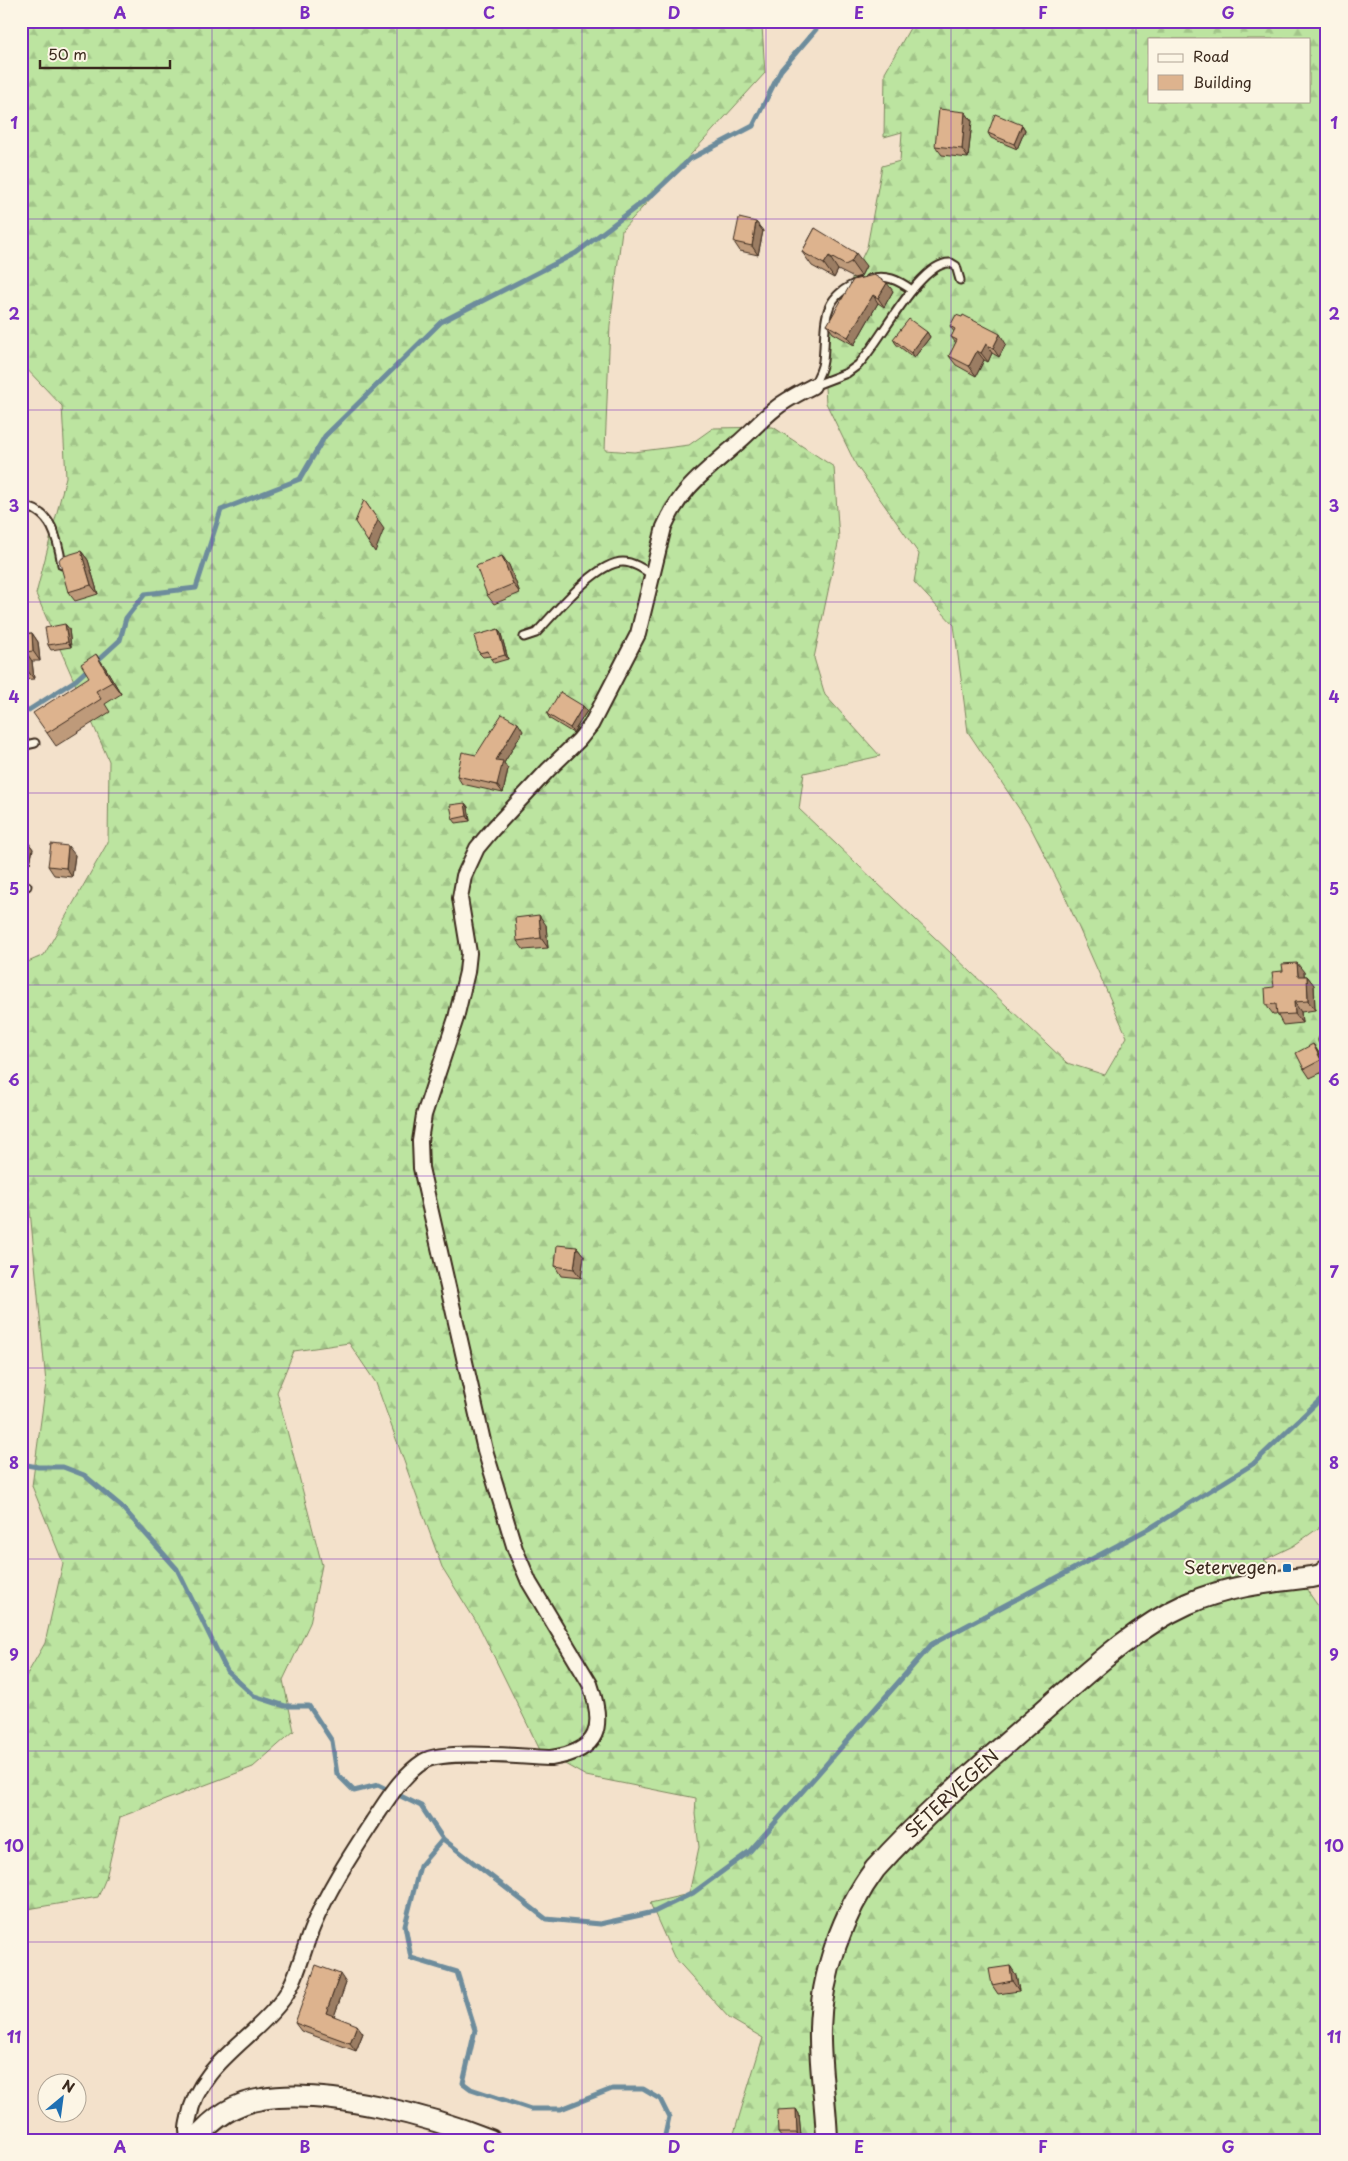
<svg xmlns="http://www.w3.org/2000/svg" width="1348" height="2161" font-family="'Playpen Sans',sans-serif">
<defs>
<pattern id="forest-firs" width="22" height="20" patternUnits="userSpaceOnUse" patternTransform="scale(1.25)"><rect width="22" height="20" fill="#bce4a0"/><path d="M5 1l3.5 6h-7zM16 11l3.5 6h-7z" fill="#a2c489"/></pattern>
</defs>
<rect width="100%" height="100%" fill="#f3e1cb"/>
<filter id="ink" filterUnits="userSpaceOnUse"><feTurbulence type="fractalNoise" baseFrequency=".02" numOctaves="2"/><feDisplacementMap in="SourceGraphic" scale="10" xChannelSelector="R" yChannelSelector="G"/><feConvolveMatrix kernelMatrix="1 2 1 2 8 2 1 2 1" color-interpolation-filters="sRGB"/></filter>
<g filter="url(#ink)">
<path fill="url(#forest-firs)" stroke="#7c875f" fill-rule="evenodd" d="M21,21h743l-2,5 3,47 -143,157 -12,95 -5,125 29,2 55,-7 24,-17 60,-1 61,40 5,72 -25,119 11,37 55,61 -76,17 -5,36 268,254 38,12 22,-38 -67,-152 -32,-63 -60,-90 -14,-107 -40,-43 5,-28 -63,-89 -30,-62 -4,-62 45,-94 15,-81 18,-5 2,-29 -18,5 1,-65 29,-51h413v1501l-34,24 -29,14 43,30 20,29v521h-595l31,-102 -34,-20 -55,-61 -24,-54 39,-9 10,-47 -4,-33 1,-16 -110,-22 -46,-26 -60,-122 -38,-61 -66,-184 -27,-40 -55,8 -17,41 45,173 -12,58 -27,57 11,51 -41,36 -133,50 -14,61 -8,19 -76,13 -1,5v-230l24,-42 18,-80 -31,-77 14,-103 -25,-271v-147l23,-10 64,-113 1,-81 -73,-167 30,-117 -4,-71 -41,-43zM1149,39h160v62h-160z"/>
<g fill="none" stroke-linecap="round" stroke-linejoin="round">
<g stroke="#6d8c9c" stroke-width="5">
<path d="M96,662l24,-22 6,-22 19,-24 51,-6 25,-78 79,-31 25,-43 116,-114 135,-69 76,-58 38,-36 63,-33 28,-56 42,-49"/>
<path d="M21,715l55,-35 13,-12"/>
<path d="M21,1464l17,3h25l21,8 37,31 56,63 50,102 27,25 31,10h24l23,35 5,33 17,17 24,-6 43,21 22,33 -23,27 -15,59 6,33 46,14 18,58 -12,53 8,6 60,20h30l51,-20h31l17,10 9,18 -5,23"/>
<path d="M443,1839l103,80 54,5 54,-12 39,-19 57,-42 182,-207 218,-116 103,-64 74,-71"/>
</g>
<g stroke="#3b2a1e" stroke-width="11">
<g id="service">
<path d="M869,279c17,-5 29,1 43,11"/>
<path d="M813,386l34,-13 11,-8c22,-22 62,-105 93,-102l5,3 4,14"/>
<path d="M813,386c4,-7 9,-16 10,-25 4,-36 -5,-63 36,-79"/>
<path d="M21,506c31,3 37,34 41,59"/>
<path d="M524,637l12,-4c19,-20 60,-71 87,-71 10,0 20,7 29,13"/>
<path d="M21,746l14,-3"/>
<path d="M21,887l6,-1"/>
<path d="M1323,1040l4,5"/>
</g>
</g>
<g stroke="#3b2a1e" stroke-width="18">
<path id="minor" d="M191,2140c-6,-7 -4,-14 -2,-22 9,-53 64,-78 94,-119 15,-21 20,-50 30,-73 16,-38 38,-71 60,-105 15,-22 28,-45 51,-60 19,-12 101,-4 127,-3 49,-7 54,-31 39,-74l-61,-102 -14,-33 -30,-99 -64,-282 -1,-27 4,-26 32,-97 11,-46 2,-19 -9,-55 4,-22 13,-28 15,-18 56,-60 31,-30 12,-15 47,-91 26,-107c18,-41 43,-56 75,-85 13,-11 24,-24 37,-34 11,-9 24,-15 37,-22"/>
</g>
<g stroke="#3b2a1e" stroke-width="24">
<g id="secondary">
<path d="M195,2140c17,-21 40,-37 67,-41 64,-11 168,17 228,41"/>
<path d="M827,2140c-1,-37 -8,-74 -7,-111 1,-54 23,-117 55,-160 51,-57 109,-106 166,-156 45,-39 91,-84 146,-109 40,-18 82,-22 125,-27l9,-2 6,-5"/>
</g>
</g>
<use href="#service" stroke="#fcf5e5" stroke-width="7"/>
<use href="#minor" stroke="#fcf5e5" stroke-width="14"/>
<use href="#secondary" stroke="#fcf5e5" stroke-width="20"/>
</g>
<g fill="#be9a7a" stroke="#3b2a1e">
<path d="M965,112l7,9 -4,37 -26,-3 -7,-9z"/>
<path d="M1022,125l3,5 -8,19 -26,-11 -3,-5z"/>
<path d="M756,222l7,9 -5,24 -18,-4 -6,-9z"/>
<path d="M815,228l51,38 -5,10 -7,2 -16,-8 -4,8 -22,-12 -10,-14z"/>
<path d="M874,275l19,16 -9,16 -6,-4 -24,42 -21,-12 -6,-8z"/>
<path d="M950,326l56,18 -7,13 -7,-4 -4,9 -4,-2 -8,16 -20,-11 -7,-9 7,-13 -5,-6 3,-5z"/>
<path d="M927,332l3,5 -16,21 -18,-14 -3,-5z"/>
<path d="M81,551l7,9 10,34 -23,7 -7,-9z"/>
<path d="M502,556l7,9 11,28 -26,11 -7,-9z"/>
<path d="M65,624l4,5 2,18 -20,3 -3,-5z"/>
<path d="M498,629l3,5 7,25 -14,4 -3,-4 -1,-3 -7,1 -4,-4z"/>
<path d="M32,633l6,9 2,19h-8l2,18 -13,1v-46z"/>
<path d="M105,667l16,27 -16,10 5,8 -54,34 -9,-13z"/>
<path d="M583,706l4,5 -14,22 -23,-14 -3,-5z"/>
<path d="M523,731l-19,32 4,6 -5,24 -41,-9 -5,-8 19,-21z"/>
<path d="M465,803l3,4 2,14 -14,2 -3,-4z"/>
<path d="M21,827l8,10 -1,5 5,7 -3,14 -7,-2 -2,8z"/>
<path d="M75,855l-3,22 -18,-2 -6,-9z"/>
<path d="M546,925l2,23 -24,2 -7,-9z"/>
<path d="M1304,972v4h3l7,9 1,25 -14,2 1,11 -19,2 -6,-11h-4l-7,-9 8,-18z"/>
<path d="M1313,1044l6,9 8,17 -17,8 -6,-9z"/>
<path d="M577,1247l7,9 -3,22 -20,-2 -6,-10z"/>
<path d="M1010,1966l6,9 3,16 -21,3 -6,-9z"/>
<path d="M346,1983l-12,33 29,17 -7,18 -55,-20 -6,-8z"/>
<path d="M796,2109l3,5 2,23 -19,1 -4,-5z"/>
</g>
<g fill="#9b7d63" stroke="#3b2a1e">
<path d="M965,112l7,9 -4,37 -6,-9z"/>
<path d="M1022,125l3,5 -8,19 -3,-5z"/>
<path d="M756,222l7,9 -5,24 -6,-9z"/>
<path d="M856,253l10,13 -5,10 -10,-14z"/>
<path d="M829,256l9,14 -4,8 -10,-14z"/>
<path d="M887,283l6,8 -9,16 -6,-9z"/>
<path d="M873,295l5,8 -24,42 -6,-8z"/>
<path d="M927,332l3,5 -16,21 -3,-5z"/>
<path d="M1000,334l6,10 -7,13 -6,-9z"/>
<path d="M986,344l6,9 -4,9 -7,-9z"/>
<path d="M977,351l7,9 -8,16 -7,-10z"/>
<path d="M364,500l20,29 -9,23 -7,-10z"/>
<path d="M81,551l7,9 10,34 -7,-9z"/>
<path d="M502,556l7,9 11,28 -7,-9z"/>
<path d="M65,624l4,5 2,18 -3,-5z"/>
<path d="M498,629l3,5 7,25 -3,-4z"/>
<path d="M32,633l6,9 2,19 -7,-10z"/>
<path d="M26,652l6,9 2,18 -7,-9z"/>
<path d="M96,654l9,13 16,27 -9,-12z"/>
<path d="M583,706l4,5 -14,22 -3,-5z"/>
<path d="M518,723l5,8 -19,32 4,6 -5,24 -6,-8 -1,-25z"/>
<path d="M465,803l3,4 2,14 -3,-5z"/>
<path d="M23,828l6,9 -1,5 5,7 -3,14 -7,-9 -2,-14v-6z"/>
<path d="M68,846l7,9 -3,22 -6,-9z"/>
<path d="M21,859l2,2 -2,8z"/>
<path d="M539,915l7,10 2,23 -7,-10z"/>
<path d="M1297,963l7,9 1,14 -7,-10z"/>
<path d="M1307,976l7,9 1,25 -7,-9z"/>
<path d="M1294,1002l7,10 1,11 -7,-9z"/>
<path d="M1313,1044l6,9 8,16 -6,-9z"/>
<path d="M577,1247l7,9 -3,22 -7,-9z"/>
<path d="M1010,1966l6,9 3,16 -7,-10z"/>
<path d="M340,1974l6,9 -14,39 -6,-9z"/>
<path d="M357,2025l6,8 -7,18 -6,-8z"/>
<path d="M796,2109l3,5 2,23 -4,-4z"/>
</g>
<g fill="#ddb38e" stroke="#3b2a1e">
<path d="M939,109l26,3 -3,37 -27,-3z"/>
<path d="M995,114l27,11 -8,19 -26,-11z"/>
<path d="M739,218l17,4 -4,24 -18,-4z"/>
<path d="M815,228l41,25 -5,9 -6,3 -16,-9 -5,8 -22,-12z"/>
<path d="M874,275l13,8 -9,15 -5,-3 -25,42 -21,-12 26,-45z"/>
<path d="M956,315l6,2 1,-2 37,19 -7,14 -7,-4 -5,9 -4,-2 -8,15 -20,-10 8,-16 -6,-3 4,-8 -5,-3z"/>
<path d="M909,319l18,13 -16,21 -18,-14z"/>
<path d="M364,500l14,20 -10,22 -13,-20z"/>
<path d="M81,551l10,34 -23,7 -9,-32 2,-3z"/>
<path d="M502,556l11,28 -26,11 -11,-29z"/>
<path d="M65,624l3,18 -20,3 -3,-17z"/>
<path d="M498,629l7,26 -14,4 -3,-8 -9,2 -5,-17z"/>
<path d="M32,633l1,18 -7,1 1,18h-6v-36z"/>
<path d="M96,654l16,28 -16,9 5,8 -54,34 -14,-20 56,-36 -8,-13z"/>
<path d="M560,692l23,14 -13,22 -23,-14z"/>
<path d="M502,714l16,9 -22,37 7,1 -6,24 -40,-9 5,-24 14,3z"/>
<path d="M465,803l2,13 -14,3 -3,-14z"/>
<path d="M21,839l6,1 -4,14 -2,-1z"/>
<path d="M51,844l17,2 -2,22 -18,-2z"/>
<path d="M539,915l2,23 -24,3 -2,-23z"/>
<path d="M1297,963l1,13h9l1,25 -14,1 1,12 -18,1 -1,-11 -10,1 -1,-17 9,-1 -2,-15 11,-1 -1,-7z"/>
<path d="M1313,1044l8,16 -17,9 -8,-16z"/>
<path d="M557,1245l20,2 -3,22 -19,-3z"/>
<path d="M316,1965l24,9 -14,39 31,12 -7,18 -55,-20z"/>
<path d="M1010,1966l2,15 -20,4 -3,-16z"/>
<path d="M796,2109l1,24h-19l-1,-23z"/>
<path d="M772,2138v2h-16z"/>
</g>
</g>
<path fill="none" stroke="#7b2cbf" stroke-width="1" stroke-opacity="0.55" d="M212,21v2119M397,21v2119M582,21v2119M766,21v2119M951,21v2119M1136,21v2119M21,219h1306M21,410h1306M21,602h1306M21,793h1306M21,985h1306M21,1176h1306M21,1368h1306M21,1559h1306M21,1751h1306M21,1942h1306"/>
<rect fill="#1f6fb2" stroke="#fcf5e5" stroke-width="2" x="1282" y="1563" width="10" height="10" rx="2.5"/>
<g text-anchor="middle" stroke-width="4" stroke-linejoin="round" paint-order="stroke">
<g font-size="18" fill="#3b2a1e" stroke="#fcf5e5" text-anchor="end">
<text x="1277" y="1574">Setervegen</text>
</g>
<g font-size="18" fill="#3b2a1e" stroke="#fcf5e5">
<text transform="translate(952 1794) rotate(-43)" y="6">SETERVEGEN</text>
</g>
</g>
<rect width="1348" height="2161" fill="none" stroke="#fcf5e5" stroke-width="55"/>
<rect x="1148" y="38" width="162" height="65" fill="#fcf5e5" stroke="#afa495"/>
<rect x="1158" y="54" width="25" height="8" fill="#fcf5e5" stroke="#afa495"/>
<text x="1193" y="62" font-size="15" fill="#3b2a1e">Road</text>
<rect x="1158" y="75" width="25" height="15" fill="#ddb38e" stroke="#afa495"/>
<text x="1193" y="88" font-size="15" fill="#3b2a1e">Building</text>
<g transform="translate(62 2098) rotate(29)"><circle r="24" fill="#fcf5e5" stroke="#afa495"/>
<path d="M0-4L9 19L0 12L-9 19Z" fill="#1f6fb2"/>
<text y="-8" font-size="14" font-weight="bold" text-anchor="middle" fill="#3b2a1e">N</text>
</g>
<path d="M40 60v8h130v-8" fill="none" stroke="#3b2a1e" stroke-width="2.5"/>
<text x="48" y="60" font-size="15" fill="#3b2a1e" stroke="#fcf5e5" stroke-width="4" paint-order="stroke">50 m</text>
<rect x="28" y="28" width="1292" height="2106" fill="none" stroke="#7b2cbf" stroke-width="2"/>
<g font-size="16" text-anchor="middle" font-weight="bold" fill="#7b2cbf">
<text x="120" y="19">A</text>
<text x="305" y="19">B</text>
<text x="489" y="19">C</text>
<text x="674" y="19">D</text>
<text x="859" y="19">E</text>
<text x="1043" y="19">F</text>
<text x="1228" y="19">G</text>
<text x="14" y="129">1</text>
<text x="1334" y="129">1</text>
<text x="14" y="320">2</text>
<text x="1334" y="320">2</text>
<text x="14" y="512">3</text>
<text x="1334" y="512">3</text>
<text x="14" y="703">4</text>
<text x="1334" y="703">4</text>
<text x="14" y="895">5</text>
<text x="1334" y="895">5</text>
<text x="14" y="1086">6</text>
<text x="1334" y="1086">6</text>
<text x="14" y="1278">7</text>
<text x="1334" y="1278">7</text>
<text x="14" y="1469">8</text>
<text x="1334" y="1469">8</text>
<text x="14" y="1661">9</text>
<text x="1334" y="1661">9</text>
<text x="14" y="1852">10</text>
<text x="1334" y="1852">10</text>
<text x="14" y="2043">11</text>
<text x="1334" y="2043">11</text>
<text x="120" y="2153">A</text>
<text x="305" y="2153">B</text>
<text x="489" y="2153">C</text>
<text x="674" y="2153">D</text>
<text x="859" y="2153">E</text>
<text x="1043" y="2153">F</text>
<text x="1228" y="2153">G</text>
</g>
</svg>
